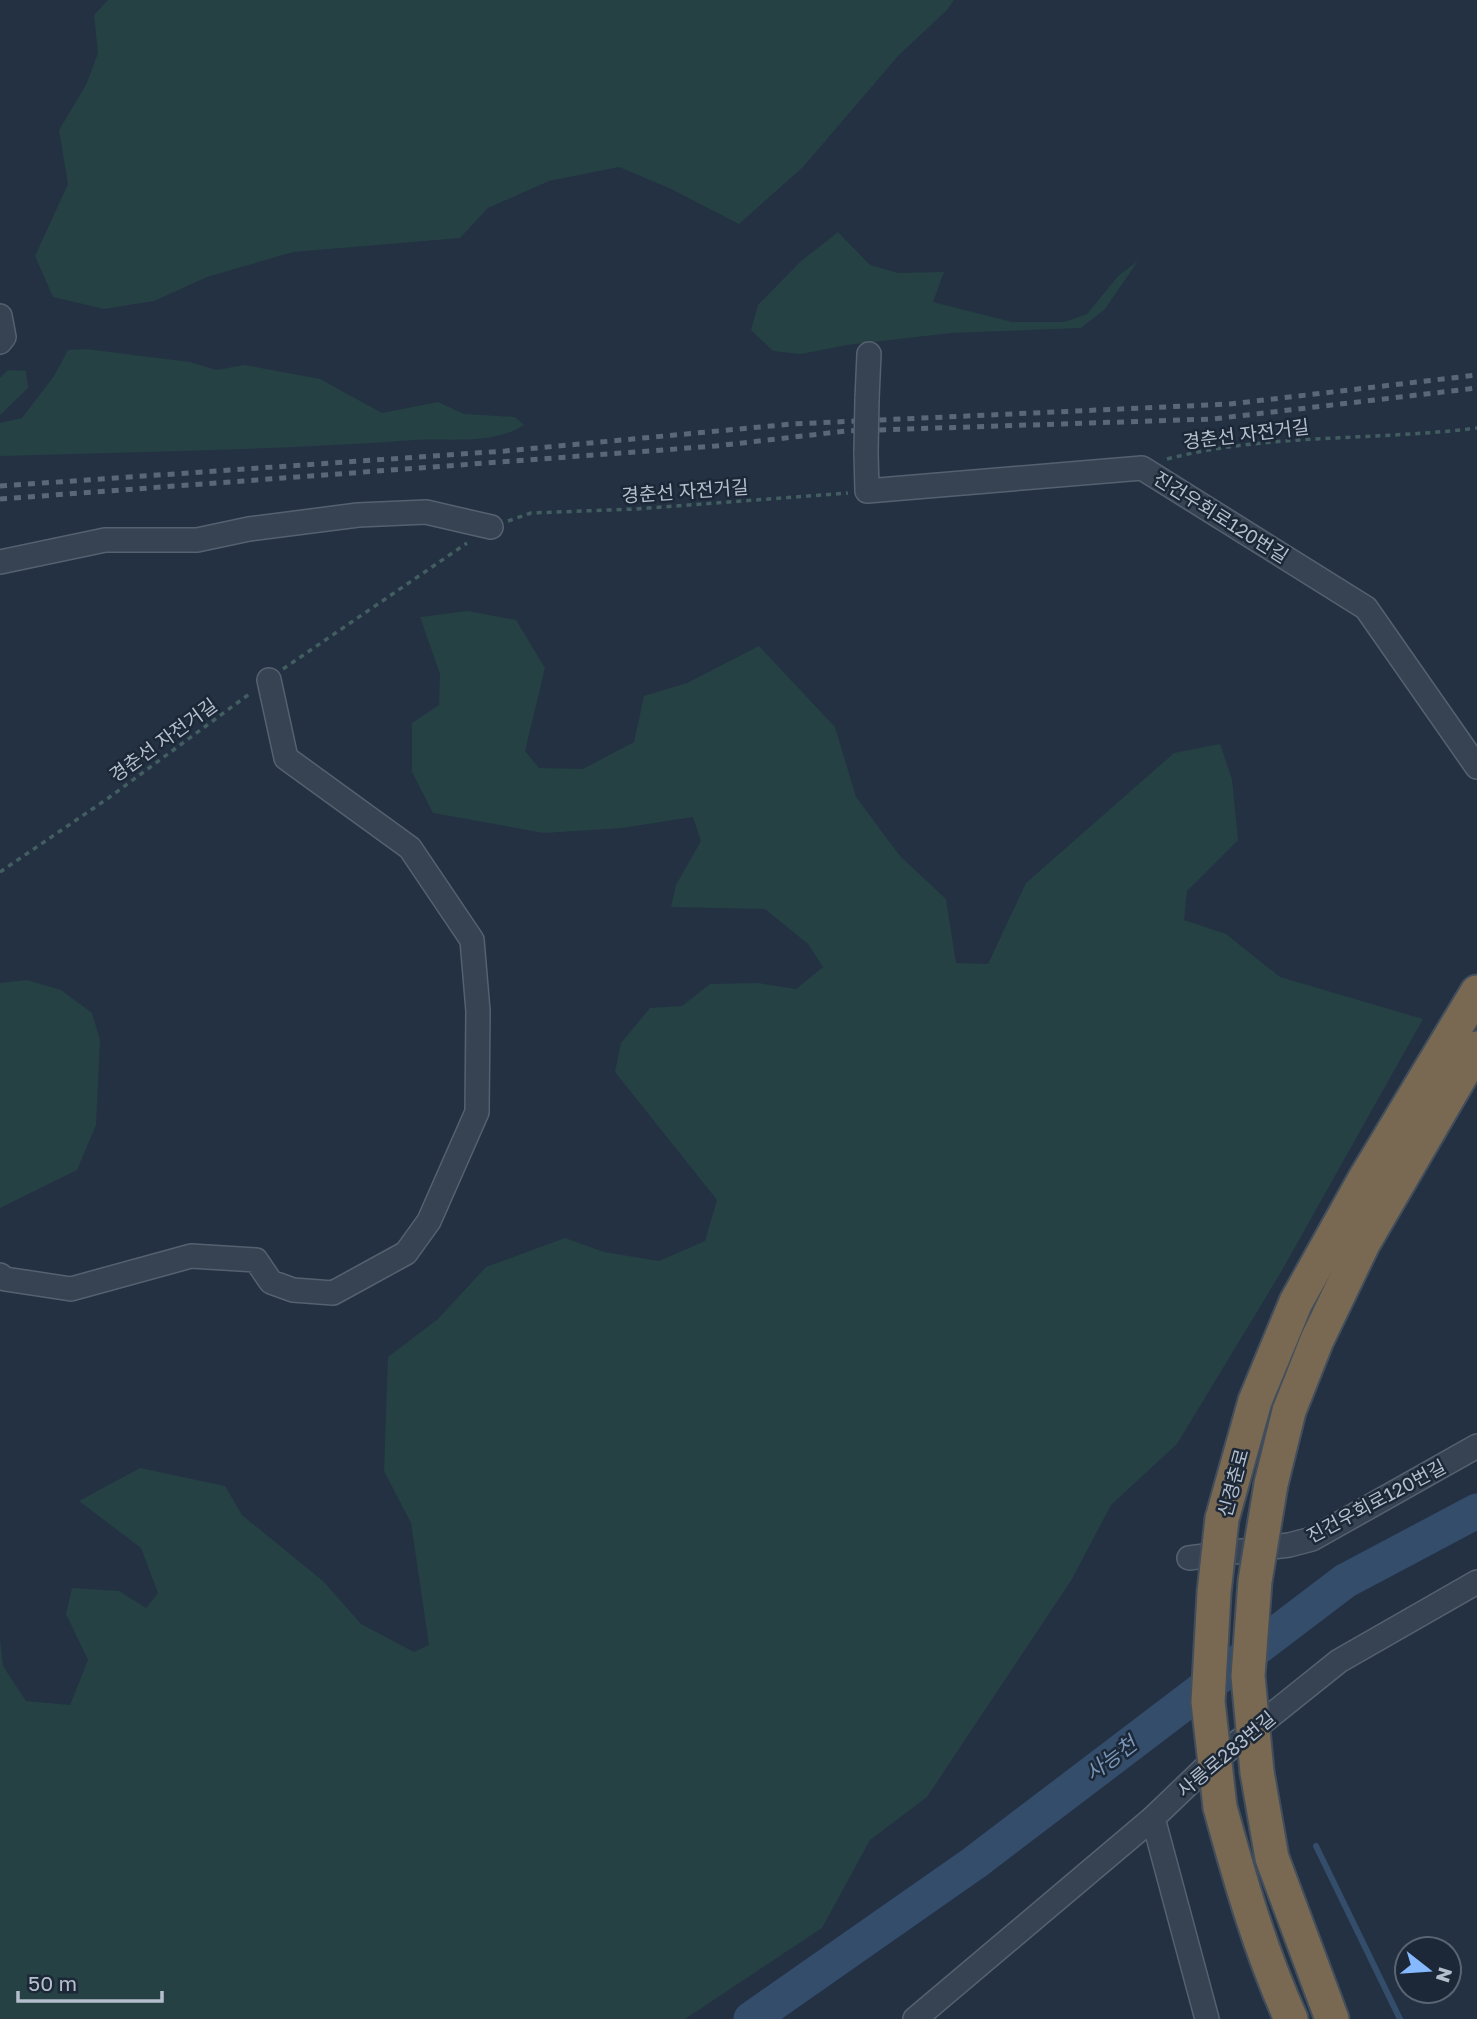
<svg xmlns="http://www.w3.org/2000/svg" width="1477" height="2019" font-family="'Golos Text','Noto Sans KR',sans-serif">
<rect width="100%" height="100%" fill="#233143"/>
<g fill="#254144">
<path d="M108,0h846l-7,10 -49,46 -95,111 -64,57 -70,-36 -50,-21 -70,14 -61,27 -28,30 -167,14 -86,25 -53,24 -50,8 -51,-12 -18,-41 33,-72 -9,-54 27,-45 12,-32 -4,-38z"/>
<path d="M838,232l32,33 28,8 46,-1 -11,30 79,20h52l23,-8 31,-38 20,-15 -33,48 -24,19 -130,5 -104,12 -46,9 -28,-3 -22,-21 7,-25 42,-43z"/>
<path d="M86,349l104,13 26,8 29,-5 75,14 62,34 56,-11 26,12 51,3 9,8c-31,20 -73,13 -109,15 -138,10 -277,12 -415,16v-33l22,-5 32,-42 14,-26z"/>
<path d="M8,370l18,1 2,17 -28,27v-37z"/>
<path d="M468,611l48,9 29,48 -20,83 14,17 44,1 51,-27 10,-46 43,-13 72,-37 76,81 21,70 44,59 46,43 10,64 32,1 38,-81 148,-130 46,-9 12,35 6,61 -51,51 -3,29 42,14 54,43 143,42 -142,253 -104,172 -66,61 -39,74 -145,218 -57,43 -48,88 -137,91h-685v-379l3,26 23,35 44,4 18,-45 -22,-46 6,-26 47,3 27,17 12,-15 -17,-45 -62,-47 61,-33 85,18 17,29 81,66 38,43 53,28 15,-7 -18,-122 -27,-52 4,-114 50,-38 48,-52 79,-29 39,14 55,9 46,-20 12,-41 -102,-128 6,-29 29,-35 32,-2 28,-22 48,-1 38,6 27,-22 -15,-23 -43,-35 -94,-2 5,-22 25,-44 -8,-24 -71,11 -78,5 -111,-20 -21,-41v-49l27,-18 1,-31 -20,-57z"/>
<path d="M27,980l34,10 31,23 8,27 -4,85 -19,45 -77,38v-225z"/>
</g>
<g fill="none" stroke-linecap="round" stroke-linejoin="round">
<path stroke="#344d6b" stroke-width="6" d="M1316,1846l84,173"/>
<path stroke="#344d6b" stroke-width="35" d="M751,2019l223,-156 371,-282 132,-70"/>
<g stroke="#55616f" stroke-width="26">
<g id="minor">
<path d="M0,316l4,21 -4,5"/>
<path d="M867,399l2,-45"/>
<path d="M866,452l1,39 275,-23 224,140 111,159"/>
<path d="M0,562l105,-22h92l52,-11 109,-14 68,-3 65,15"/>
<path d="M0,1275l5,4 66,10 120,-33 65,4 15,22 22,8 40,3 73,-40 23,-32 48,-109 1,-101 -6,-71 -62,-92 -124,-90 -17,-78"/>
<path d="M1189,1558l100,-13 23,-6 165,-93"/>
<path d="M915,2019l238,-201"/>
<path d="M1207,2019l-54,-201 50,-48 136,-109 138,-79"/>
</g>
</g>
<g stroke="#424e5c" stroke-width="37">
<g id="highway">
<path d="M1271,1484l18,-73 28,-71 46,-96 114,-196"/>
<path d="M1222,1519l33,-118 41,-99 68,-122 113,-188"/>
<path d="M1257,1772l15,86 60,161"/>
<path d="M1220,1807c20,73 40,143 71,212"/>
</g>
</g>
<g stroke="#435e60" stroke-width="3.5" stroke-dasharray="5 5" stroke-linecap="butt">
<path d="M1167,459c101,-26 207,-18 310,-31"/>
<path d="M508,521l23,-8 104,-4 213,-16"/>
<path d="M283,669l184,-126"/>
<path d="M0,872l107,-73 145,-107"/>
</g>
<use href="#minor" stroke="#374352" stroke-width="23"/>
<use href="#highway" stroke="#796953" stroke-width="33"/>
<g stroke="#59677a" stroke-width="5" stroke-dasharray="7 7" stroke-linecap="butt">
<path d="M0,486l505,-35 287,-27 438,-20 247,-29"/>
<path d="M0,499l716,-53 130,-15 367,-12 264,-31"/>
</g>
<g stroke="#55616f" stroke-width="26" stroke-linecap="butt">
<path id="minor-bridge" d="M866,452l1,-53"/>
</g>
<g stroke="#424e5c" stroke-width="37" stroke-linecap="butt">
<g id="highway-bridge">
<path d="M1257,1772l-9,-96 7,-95 16,-97"/>
<path d="M1220,1807l-12,-105 6,-109 8,-74"/>
</g>
</g>
<use href="#minor-bridge" stroke="#374352" stroke-width="23"/>
<use href="#highway-bridge" stroke="#796953" stroke-width="33"/>
</g>
<g text-anchor="middle" stroke-width="5" stroke-linejoin="round" paint-order="stroke">
<g font-size="19" fill="#b4becc" stroke="#1c2837">
<text transform="translate(1246 434) rotate(-7)" y="7">경춘선 자전거길</text>
<text transform="translate(685 491) rotate(-4)" y="7">경춘선 자전거길</text>
<text transform="translate(1221 517) rotate(32)" y="7">진건우회로120번길</text>
<text transform="translate(163 740) rotate(-36)" y="7">경춘선 자전거길</text>
<text transform="translate(1233 1483) rotate(-75)" y="7">신경춘로</text>
<text transform="translate(1376 1501) rotate(-28)" y="7">진건우회로120번길</text>
<text transform="translate(1226 1754) rotate(-40)" y="7">사릉로283번길</text>
</g>
<g font-size="21" font-style="italic" fill="#7895b7" stroke="#1c2837">
<text transform="translate(1111 1759) rotate(-37)" y="7">사능천</text>
</g>
</g>
<g transform="translate(1428 1970) rotate(107)"><circle r="33" fill="#1c2837" stroke="#596473" stroke-width="2"/>
<path d="M0-5L12 26L0 18L-12 26Z" fill="#86b9ff"/>
<text y="-10" font-size="19" font-weight="bold" text-anchor="middle" fill="#b4becc">N</text>
</g>
<path d="M18 1991v10h144v-10" fill="none" stroke="#b4becc" stroke-width="3.5"/>
<text x="28" y="1991" font-size="21" fill="#b4becc" stroke="#1c2837" stroke-width="5" paint-order="stroke">50 m</text>
</svg>
